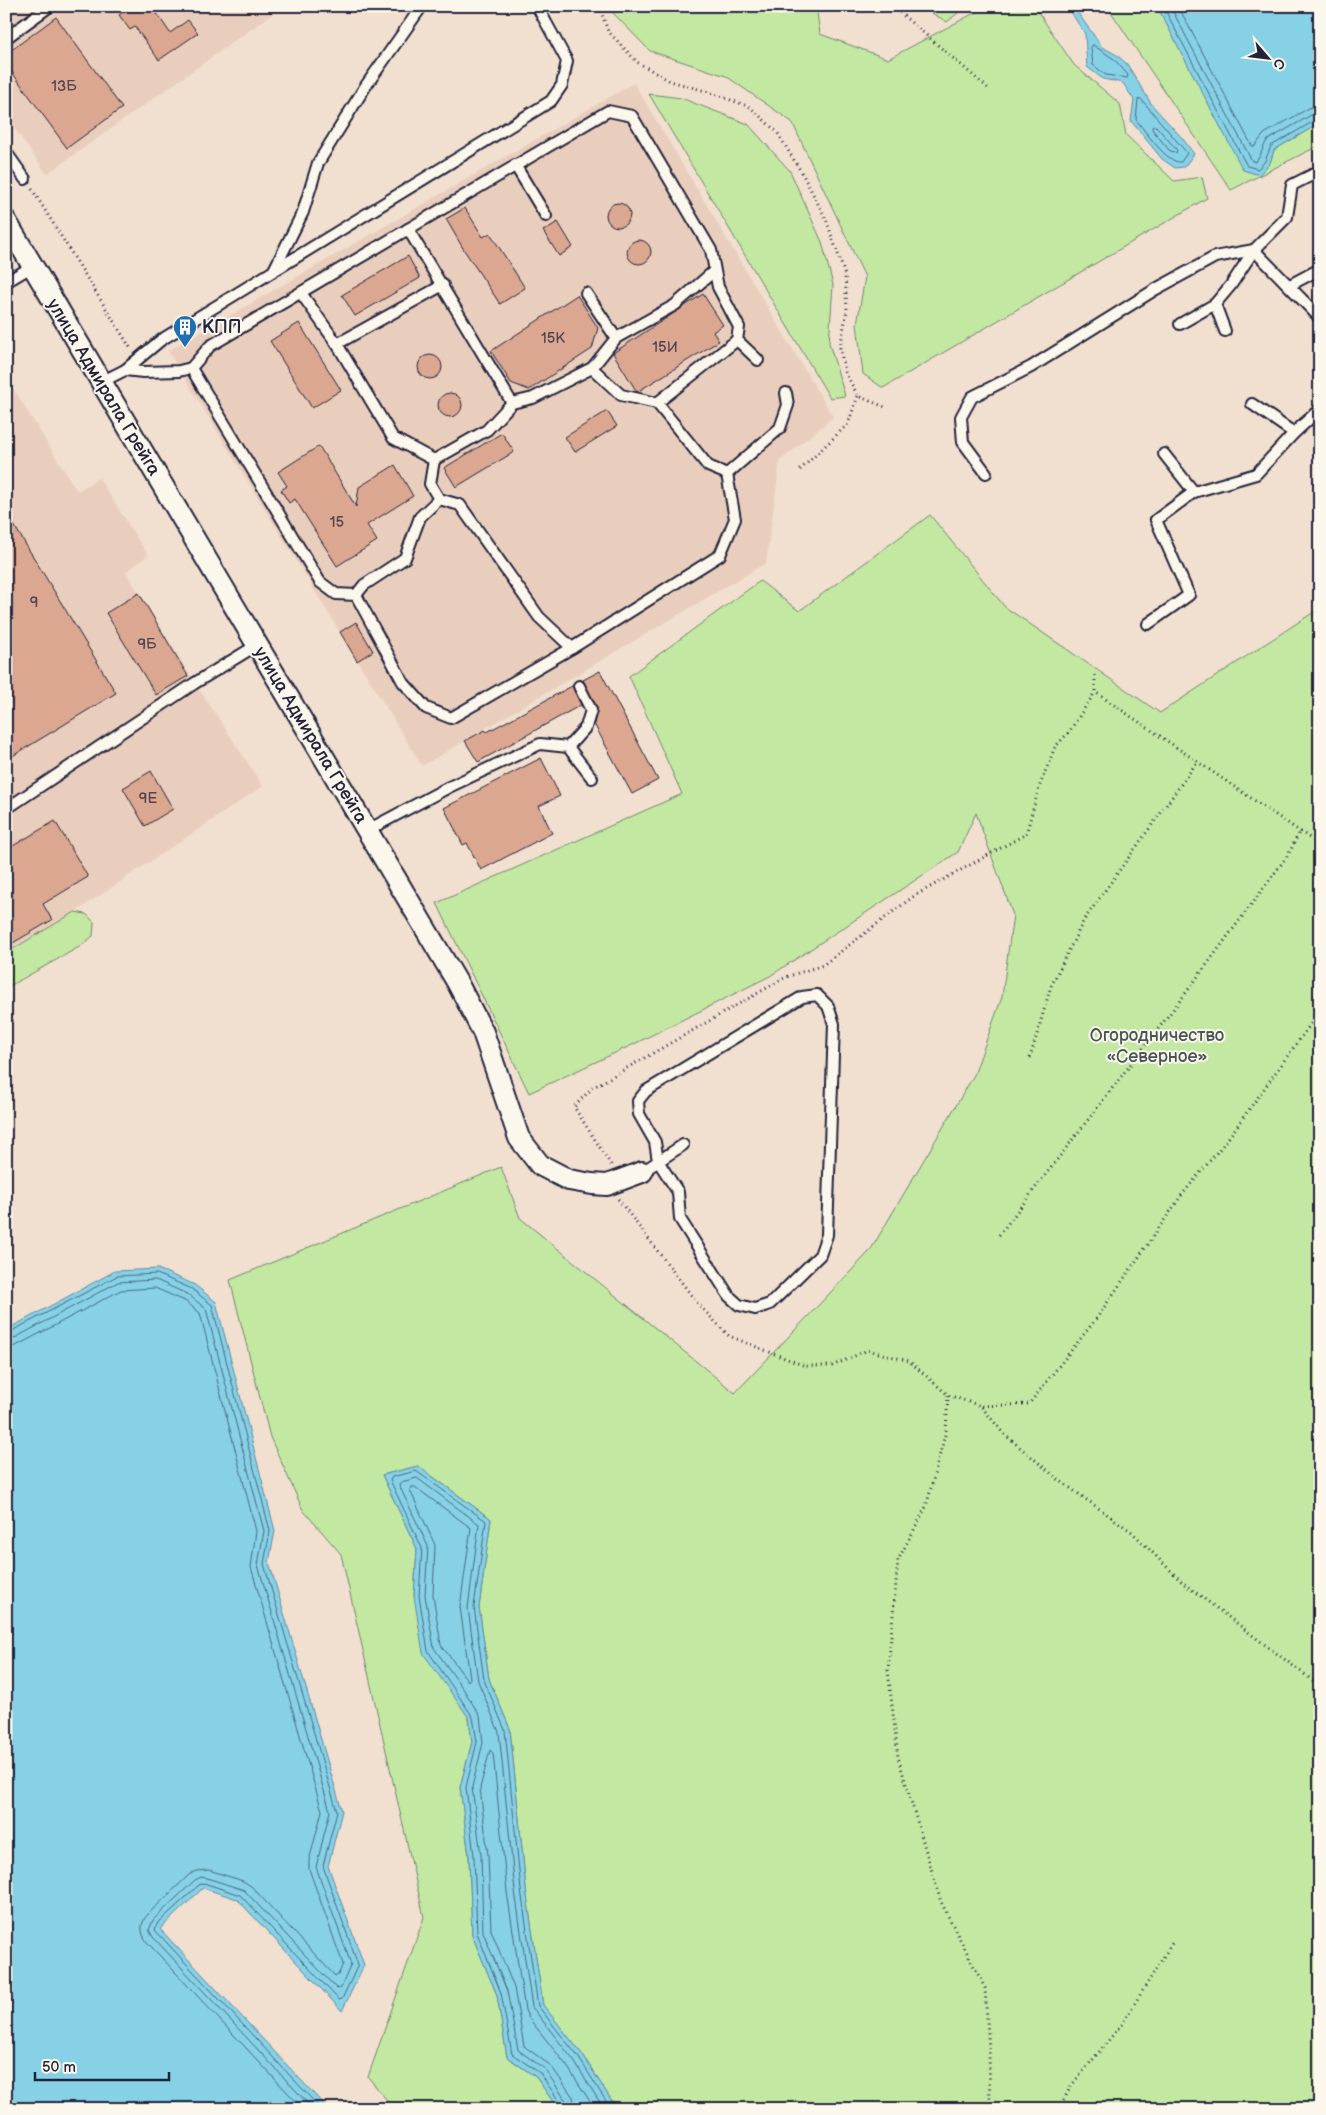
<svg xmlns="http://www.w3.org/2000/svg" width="1326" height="2115" font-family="'Balsamiq Sans',sans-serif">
<rect width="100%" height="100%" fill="#f1dfd0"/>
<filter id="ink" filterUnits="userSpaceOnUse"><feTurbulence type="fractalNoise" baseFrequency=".02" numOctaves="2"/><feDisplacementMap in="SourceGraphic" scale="10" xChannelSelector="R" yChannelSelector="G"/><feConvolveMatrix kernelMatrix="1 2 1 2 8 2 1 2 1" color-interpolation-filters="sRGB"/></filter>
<g filter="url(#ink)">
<g fill="#eacebd">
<path d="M6,6h278l-237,168 -41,-57z"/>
<path d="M634,83l199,334 -53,44 -14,102 -344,203 -254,-415z"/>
<path d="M6,377l71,114 22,-13 49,77 -22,17 69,111 68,103 -188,126 -69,41z"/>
</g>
<g fill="#c3e8a2" stroke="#72856e">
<path d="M612,6h204l4,28 68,25 92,-49 13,-4h41l40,59 46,39 6,31 48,46 28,-4 5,21 -324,190 -20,-14 -6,-50 8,-47 -73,-155 -66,-46 -76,-25 -38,-39z"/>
<path d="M920,6h46l-19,16z"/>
<path d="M1107,6h50l87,164 26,-7 4,-13 46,-27v22l-89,45z"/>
<path d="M649,94l32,4 67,26 42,47 32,71 11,43 -4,58 16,53 -15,2z"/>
<path d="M930,515l75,92 155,106 160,-105v1501h-703l-35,-55 -39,-48 -17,-117 -16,-160 -21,-50 -10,-72 12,-88 -73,-53 -36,9 35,74 -3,47 41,101 14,21 3,24 -12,45 9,69 3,79 25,60 10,62 29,20 22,32h-164l-26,-32 56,-160 -83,-363 -38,-44 -33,-73 -40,-157 271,-113 19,51 215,175 135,-142 104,-176 28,-78 11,-82 -37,-102 -18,39 -188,124 -140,70 -101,47 -92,-190 245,-109 -53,-118 131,-95 39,30z"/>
<path d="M75,912l11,2 8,8 -1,14 -12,10 -75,42v-35z"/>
</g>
<g fill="#86d1e6" stroke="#5e8ba2">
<path d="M1067,6h6l29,41 15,8 10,9 25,41 31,34 11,15 -10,13 -9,1 -13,-9 -31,-38 3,-21 -11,-17 -20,-4 -16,-12 -2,-33z"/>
<path d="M1157,6h163v117l-46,27 -4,13 -11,12 -16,-5z"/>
<path d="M158,1269l37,16 21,17 59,229 -6,31 73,249 -14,55 36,99 -22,46 -105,-112 -34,-11 -43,41 168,180h-322v-779l109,-59z"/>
<path d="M418,1466l73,53 -12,88 10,72 21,50 16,160 17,116 39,49 35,55h-59l-22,-32 -29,-20 -10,-62 -25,-60 -3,-79 -9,-69 12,-45 -3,-24 -46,-65 -9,-57 3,-47 -35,-74z"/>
</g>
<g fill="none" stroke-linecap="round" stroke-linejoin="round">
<g stroke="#4a687f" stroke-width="1">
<path d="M1163,6l84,160 11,3 7,-8 6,-15 45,-26 4,-1"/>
<path d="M1170,6l82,155 3,1c7,-6 7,-16 13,-22l45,-26 7,-1"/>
<path d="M1178,6l74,140h3l9,-12 45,-26 11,-3"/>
<path d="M1093,45l21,14 14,16 -1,3 -21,-3 -13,-10 -2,-17z"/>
<path d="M1141,99l46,54 -6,9c-14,2 -36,-32 -45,-42l2,-20z"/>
<path d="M1153,126h3l21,24 -1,3 -7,-3 -17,-21z"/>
<path d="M6,1334l111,-58 40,-2 35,15 20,16 58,226 -6,33 73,247 -14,55 35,99 -16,34 -3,1 -99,-105 -36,-12 -5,2 -42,39 -2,6 166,179"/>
<path d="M6,1341l7,-2 105,-57 38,-2 33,15 17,14 58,222 -6,34 72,246 -14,56 35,97 -10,24 -4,1 -93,-99 -37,-12 -6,-1 -6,3 -42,40 -4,10 4,7 160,172"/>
<path d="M6,1348l10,-2 105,-56 34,-2 30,13 15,12 56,218 -5,36 71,244 -13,50v8l34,95 -5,11 -3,1 -84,-90 -8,-5 -34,-11 -12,1 -7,3 -42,40c-8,9 -8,19 -1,28l156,167"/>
<path d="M412,1487h3l56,41 -11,79 10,71 -2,3 -27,-36 -8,-50 2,-50 -25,-55z"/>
<path d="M562,2109l-1,-5 -21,-31 -28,-19 -11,-61 -24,-60 -3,-77 -8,-69 11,-45 -4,-25 -45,-66 -9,-55 3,-48 -32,-68 2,-3 24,-6 70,50 -12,86 10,73 21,50 16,160 17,116 41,52 32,51"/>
<path d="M568,2109l-2,-8 -21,-32 -27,-19 -11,-59 -24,-59 -2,-77 -9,-68 11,-44 -3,-27 -16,-26 -30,-42 -9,-53 3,-49 -29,-61 2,-3 16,-4 62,46 -11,84 10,73 21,51 16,159 17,116 42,54 30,48"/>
<path d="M575,2109l-2,-12 -22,-31 -27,-20 -10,-58 -23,-58 -3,-75 -8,-67 10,-38 3,3 14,139 18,118 3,7 39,49 28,43"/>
</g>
</g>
<g fill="#dba790" stroke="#22223b">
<path d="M131,6h21l18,27 18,-13 10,13 -39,27 -24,-33 -5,3 -11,-15z"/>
<path d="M56,17l66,91 -55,40 -61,-84v-10z"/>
<circle cx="618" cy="215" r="12"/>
<path d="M465,208l18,29 7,-4 35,55 -25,16 -36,-54 -18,-31z"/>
<path d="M558,222l15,25 -14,9 -16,-25z"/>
<circle cx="639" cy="252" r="12"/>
<path d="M408,256l12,22 -65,38 -13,-21z"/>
<path d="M703,294l20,31 -10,7 6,9 -82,51 -24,-39z"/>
<path d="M577,295l21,33 -6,21 -63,41 -18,-7 -20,-32z"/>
<path d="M299,323l42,67 -29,18 -42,-67z"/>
<circle cx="430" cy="367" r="12"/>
<circle cx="450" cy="405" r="12"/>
<path d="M607,411l10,15 -42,26 -10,-15z"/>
<path d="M502,433l12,19 -58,35 -12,-19z"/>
<path d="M319,446l37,61 3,-20 36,-22 18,31 -46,29 10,16 -40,25 -42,-67 -6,4 -8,-13 6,-4 -9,-14z"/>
<path d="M6,512l110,181 -110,67z"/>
<path d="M139,593l49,83 -32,19 -50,-82z"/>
<path d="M356,622l17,29 -16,10 -17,-29z"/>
<path d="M600,671l58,109 -26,14 -38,-70 3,-16 -14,-28z"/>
<path d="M572,686l9,19 -103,57 -13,-21 20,-11 2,2z"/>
<path d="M541,758l19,38 -21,10 13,27 -71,37 -14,-27 -4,2 -19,-37z"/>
<path d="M151,771l22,38 -28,17 -22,-38z"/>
<path d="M55,821l33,56 -45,27 9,16 -46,27v-97z"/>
</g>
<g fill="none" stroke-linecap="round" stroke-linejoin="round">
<g stroke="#22223b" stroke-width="14">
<g id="service">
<path d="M6,38l44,-32"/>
<path d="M6,152l19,27"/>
<path d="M515,165l31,51"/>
<path d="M408,229l104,174"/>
<path d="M274,270l29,-58 15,-49 47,-76 57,-81"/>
<path d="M6,282l27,-16"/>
<path d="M1290,285l30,-16"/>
<path d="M301,293l36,51 56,94 41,22 53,-30 25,-27 21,-5 59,-30 29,27 36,8"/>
<path d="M586,293l30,45"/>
<path d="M1215,304l10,27"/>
<path d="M1180,324l35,-20 16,-19 23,-35 33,-33 5,-32 28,-14"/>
<path d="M737,340l-80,63 51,63 19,8 53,-46 8,-23 -2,-12"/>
<path d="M337,344l106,-59"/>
<path d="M191,368l129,214 16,12 20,1 47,87 23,26 25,10 121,-70 148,-93 15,-36 -8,-45"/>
<path d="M592,368l24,-30 59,-33 39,-34"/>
<path d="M125,370l36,-30 390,-239 11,-16 5,-24 -30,-55"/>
<path d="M101,382l24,-12 18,2 36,-1 12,-3 19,-22 398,-235 24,5 79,134 7,37 21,40 -2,13 21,20"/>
<path d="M1252,404l42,29"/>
<path d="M1164,454l30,38"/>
<path d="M986,473l-23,-31 -2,-25 11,-20 59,-30 125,-78 59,-32 39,-7 66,68"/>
<path d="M439,499l21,6 79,112 33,31"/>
<path d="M356,595l8,-10 41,-27 15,-41 19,-18 -9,-15 4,-24"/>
<path d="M1148,624l41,-29 -33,-75 38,-28 62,-18 38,-41 26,-24"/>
<path d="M568,747l18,-20 5,-17 -12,-24"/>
<path d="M6,809l189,-126 62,-38"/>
<path d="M368,830l81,-43 91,-43 28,3 24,31"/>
<path d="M817,995l11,11 6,18 -7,211 -7,20 -50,49 -15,5 -16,-4 -10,-9 -49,-77 -2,-27 -20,-31 -3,-19 -16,-28 -1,-13 8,-10 156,-94z"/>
<path d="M642,1172l41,-27"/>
</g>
</g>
<g stroke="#22223b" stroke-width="24">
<path id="minor" d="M6,221l451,761 26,50 36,106 21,27 29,15 23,4 15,1 35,-13"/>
</g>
<g stroke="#22223b" stroke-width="3" stroke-dasharray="1 4" stroke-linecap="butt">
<path d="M599,6l9,25 29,31 33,19 39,11 41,15 27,25 26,43 23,44 19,56 2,35 -7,38 5,24 13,24 27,11"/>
<path d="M892,6l97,83"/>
<path d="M32,189l99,160"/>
<path d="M800,470l48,-46 10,-28"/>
<path d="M1095,675v17l225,153"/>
<path d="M1030,1058l21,-72 33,-66 113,-158"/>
<path d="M611,1165l-37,-58 18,-19 194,-111 37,-12 91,-69 112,-62 14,-49 15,-38 14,-15 26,-40"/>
<path d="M618,1199l80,105 31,32 76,30h27l36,-16 41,11 39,34 33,11 22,27 56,47 73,52 51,51 137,103"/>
<path d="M999,1235l186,-241 103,-139 12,-24"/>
<path d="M948,1395l-2,36 -20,76 -28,53 -10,110 10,87 43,145 44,86 4,63 1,58"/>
<path d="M982,1406l47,-2 67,-85 85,-123 46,-56 93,-129"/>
<path d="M1059,2109l12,-23 51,-62 52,-84"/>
</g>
<use href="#service" stroke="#fbf7ec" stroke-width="10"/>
<use href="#minor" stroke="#fbf7ec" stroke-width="20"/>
</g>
</g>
<defs>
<g id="building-pin" transform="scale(1.25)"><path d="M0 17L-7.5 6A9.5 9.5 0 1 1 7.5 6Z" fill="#1f6fb2" stroke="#fbf7ec"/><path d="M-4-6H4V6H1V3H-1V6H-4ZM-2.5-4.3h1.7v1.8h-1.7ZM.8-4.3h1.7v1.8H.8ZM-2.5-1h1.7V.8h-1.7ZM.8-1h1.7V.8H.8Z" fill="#fff"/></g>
</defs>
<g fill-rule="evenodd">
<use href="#building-pin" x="185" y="327"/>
</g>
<g text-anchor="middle" stroke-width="4" stroke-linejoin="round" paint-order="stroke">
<g font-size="15" fill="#504350">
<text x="64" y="91">13Б</text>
<text x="553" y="343">15К</text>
<text x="665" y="352">15И</text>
<text x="337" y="527">15</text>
<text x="34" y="607">9</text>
<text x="147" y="649">9Б</text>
<text x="148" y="803">9Е</text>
</g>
<g font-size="18" font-weight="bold" fill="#22223b" stroke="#fbf7ec" text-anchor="start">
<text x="202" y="333">КПП</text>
</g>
<g font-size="18" fill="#22223b" stroke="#fbf7ec">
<text transform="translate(104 387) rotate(59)" y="6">улица Адмирала Грейга</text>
<text transform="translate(311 735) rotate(59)" y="6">улица Адмирала Грейга</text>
</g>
<g font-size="18" fill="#4a5455" stroke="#fbf7ec">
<text x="1157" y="1041">Огородничество<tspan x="1157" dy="21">«Северное»</tspan></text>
</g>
</g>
<rect width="1326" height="2115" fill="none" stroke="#fbf7ec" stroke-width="25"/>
<rect x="12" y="12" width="1301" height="2090" fill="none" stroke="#22223b" stroke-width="2" filter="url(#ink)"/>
<g transform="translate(1268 58) rotate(118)" stroke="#fbf7ec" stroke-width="4" paint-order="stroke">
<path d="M0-4L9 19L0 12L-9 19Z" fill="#22223b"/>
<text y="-8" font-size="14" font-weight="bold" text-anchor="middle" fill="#22223b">С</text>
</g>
<path d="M35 2072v8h134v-8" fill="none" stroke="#22223b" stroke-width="2.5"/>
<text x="42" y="2072" font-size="15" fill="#22223b" stroke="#fbf7ec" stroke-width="4" paint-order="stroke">50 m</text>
</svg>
